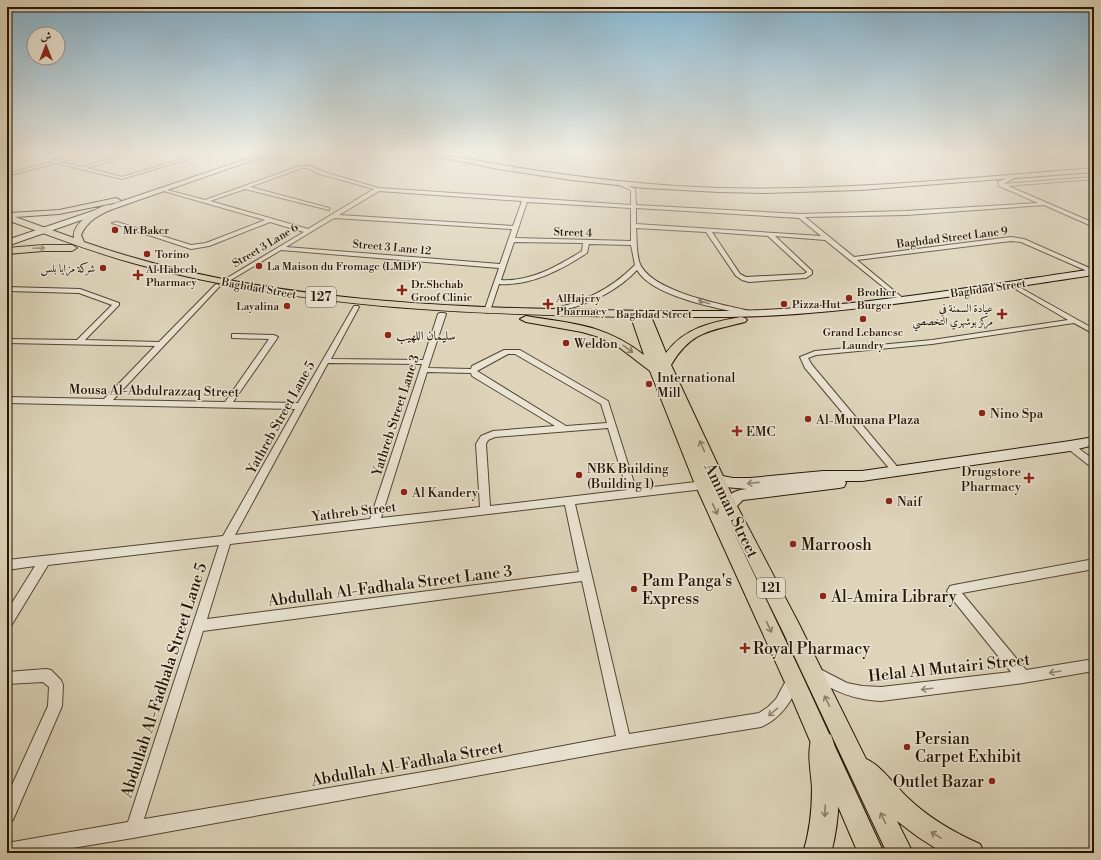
<svg xmlns="http://www.w3.org/2000/svg" width="1101" height="860" font-family="'Libre Bodoni',Amiri,serif">
<rect width="100%" height="100%" fill="#ddd4ba"/>
<filter id="stains"><feTurbulence type="fractalNoise" baseFrequency=".005" numOctaves="4"/><feColorMatrix values="0 0 0 0 .2 0 0 0 0 .09 0 0 0 0 .02 0 0 0 .5 -.17"/></filter>
<radialGradient id="worn" r=".72"><stop offset=".6" stop-color="#630" stop-opacity="0"/><stop offset="1" stop-color="#630" stop-opacity=".3"/></radialGradient>
<g fill="none" stroke-linecap="round" stroke-linejoin="round">
<g stroke="#544532" stroke-width="2">
<g id="street">
<path d="M83,153h7l-29,9 21,5 48,-14h7l-50,15 35,9 79,-24h7l-86,26 -66,-16 -49,13v-2l44,-12v-2h5z"/>
<path d="M300,166h10l14,6 54,16 253,17v-15l-12,-5v-2h2l14,6 1,16 164,9 106,-3 132,-8 -39,-17 -1,-4 16,-7 2,2 -13,7 91,-7v2l-86,7 86,37v4l-50,-22 -138,10 -101,2 49,40 157,-20 13,2 70,31v4l-73,-32 -10,-1 -154,19 47,39 1,1 -3,2 -77,-62 -50,-4 37,35v3l-6,4 -57,4 -7,-2 -6,-4 -30,-44 -70,-4c1,11 0,26 4,36 13,29 86,41 114,48v2c-7,2 -17,-2 -24,-3 -26,-6 -79,-17 -93,-41 -19,20 -43,32 -70,39 -7,2 -15,5 -21,4v-2c36,-9 62,-19 89,-46l-4,-20 -42,-1 -2,9c-26,17 -56,33 -88,31l-9,27 -3,2 -3,-2 15,-43 -218,-18 -57,34 -3,-2 1,-1 82,-49 -34,-10 -61,24 -18,3 -79,-26 5,-1 74,23 15,-2 59,-23 -105,-30v-2l45,12zM302,168h5l13,6 54,15 -66,40 -98,-28 35,-12 84,21v-2l-79,-21zM379,191l143,10 -9,25 -174,-11zM527,202l104,6v33l-116,-3zM636,208l163,10 22,18 -185,-12zM334,218l178,11 -12,35 -214,-17zM712,232l56,4 39,36 -3,2 -58,3 -6,-3zM514,242l69,1 -1,8c-24,15 -52,31 -81,29z"/>
<path d="M217,284l3,2 -1,1 -106,113 112,2 44,-63 -37,-1v-4h3l39,1 4,2 -45,65 65,1 56,-97h4l1,1 -28,52 92,1 15,-46 2,-1h4l2,1 -18,54 43,1 1,-3 32,-16h16l88,51 28,88 68,-8 4,1 1,3 -1,3 -4,1 -129,15 54,230 130,-21 9,-6 8,-8 13,-24 5,-1 5,1 2,5c-9,20 -19,38 -40,47l-137,22 -491,89 -91,15h-35v-10l121,-21 91,-277 -171,20 -37,61 -4,2v-17l28,-45 -28,4v-10l216,-24 72,-127 -288,-6v-6l97,2 51,-53 -148,-3v-4l70,1 35,-35 -33,-12 -72,-2v-4l73,2 39,14v2l-34,35 74,2 56,-57zM508,354h7l86,50 6,19 -41,3 -89,-55zM328,363l94,1 -52,155 -135,16zM427,372l44,1 1,3 83,50 -62,5 -12,5 -5,8 4,63 -99,11zM608,428l19,62 -137,16 -4,-62 2,-4 7,-3zM565,505l14,67 -372,47 23,-75zM582,581l34,155 -181,34 -291,49 59,-188z"/>
<path d="M1019,287l75,42v5l-20,-11 -142,21 -116,11 -8,3 4,7 88,105 2,2 -2,2h-6l-89,-106 -5,-11 15,-6 117,-11 136,-20 -51,-30 -1,-1z"/>
<path d="M1070,443l3,1 21,16v8l-3,-1 -24,-19 -2,-2z"/>
<path d="M1094,559v10l-132,24 64,77 68,-11v12l-71,12 -142,18c-27,-1 -47,-10 -70,-24l-2,-4 2,-4 5,-2 31,16 15,3 19,1 130,-15 -62,-77 -2,-4 3,-5 4,-1z"/>
<path d="M46,669l5,1 10,10 2,5 -1,21 -49,114 -6,2v-26l41,-90 1,-19 -6,-5 -36,2v-12z"/>
</g>
</g>
<g stroke="#261504" stroke-width="2">
<g id="secondary">
<path d="M264,153h9l-266,93v-6z"/>
<path d="M1094,269v6c-95,14 -190,30 -285,38 -55,5 -110,4 -164,4l-5,-3 5,-3c54,0 109,1 164,-4 95,-8 190,-24 285,-38z"/>
<path d="M1094,437v8l-24,6 -208,30h-17l1,2 -2,4 -5,1 -96,12c-7,6 -9,13 -19,10l-2,-4c6,-12 12,-16 25,-17l-22,-2 -13,-3 -2,-4 2,-4 5,-1 16,3h17l73,-7h39l208,-30z"/>
</g>
</g>
<g stroke="#261504" stroke-width="2">
<g id="primary">
<path d="M422,153h13c94,18 189,32 284,35 125,3 250,-10 375,-20v4l-234,18 -94,3 -47,-1 -74,-4 -74,-8 -73,-11z"/>
<path d="M116,198l4,2 -1,2 -60,12 -44,3 59,21c-4,-13 26,-35 38,-33v4c-13,6 -25,12 -31,26l3,7c177,62 375,66 561,69l5,3 16,39c18,-25 46,-31 75,-36l4,1 2,2 -2,2c-35,9 -54,9 -74,43l66,141 61,116 68,137c15,6 29,27 42,39 21,20 45,34 72,46l4,9h-41l-25,-16 -21,-16 16,32h-26l-103,-219 -54,-110 71,149 83,180h-26l-71,-166 -93,-205 -44,-111 -30,-23 -21,-11 -17,-5 -56,-10 -6,-3 6,-3c47,8 78,8 118,39l-13,-38c-165,-3 -331,-9 -491,-52 -46,-12 -89,-29 -133,-45v-7h2l50,-3z"/>
<path d="M43,245h29l5,3 -5,3h-29l-36,3v-6z"/>
</g>
</g>
<g stroke="#261504" stroke-width="2">
<path id="highway" d="M822,731l9,4c12,30 9,87 0,118h-28c7,-22 9,-43 9,-65 -1,-18 -6,-37 1,-53z"/>
</g>
<use href="#street" fill="#e9e3d2" fill-rule="evenodd"/>
<use href="#secondary" fill="#e9e3d2" fill-rule="evenodd"/>
<use href="#primary" fill="#ddd4ba" fill-rule="evenodd"/>
<use href="#highway" fill="#ddd4ba" fill-rule="evenodd"/>
</g>
<defs><path id="oneway-shaft" d="M-6 0H5M1.5-3L5.5 0L1.5 3" fill="none" stroke-width="1.6" stroke-linecap="round" stroke-linejoin="round"/></defs>
<g stroke="#8b7e68">
<use href="#oneway-shaft" transform="translate(39 248) rotate(-2)"/>
<use href="#oneway-shaft" transform="translate(628 349) rotate(36)"/>
<use href="#oneway-shaft" transform="translate(702 446) rotate(-114)"/>
<use href="#oneway-shaft" transform="translate(715 509) rotate(65)"/>
<use href="#oneway-shaft" transform="translate(769 627) rotate(65)"/>
<use href="#oneway-shaft" transform="translate(827 701) rotate(-116)"/>
<use href="#oneway-shaft" transform="translate(825 811) rotate(93)"/>
<use href="#oneway-shaft" transform="translate(883 818) rotate(-116)"/>
<use href="#oneway-shaft" transform="translate(936 835) rotate(-148)"/>
</g>
<g stroke="#918675">
<use href="#oneway-shaft" transform="translate(704 302) rotate(-164)"/>
<use href="#oneway-shaft" transform="translate(753 483) rotate(174)"/>
<use href="#oneway-shaft" transform="translate(1055 672) rotate(171)"/>
<use href="#oneway-shaft" transform="translate(927 689) rotate(173)"/>
<use href="#oneway-shaft" transform="translate(773 712) rotate(140)"/>
</g>
<linearGradient id="sky" x2="0" y2="1"><stop stop-color="#86b6d2"/><stop offset="0.56" stop-color="#f0ece0"/><stop offset="1" stop-color="#f0ece0" stop-opacity="0"/></linearGradient>
<rect width="1101" height="273" fill="url(#sky)"/>
<g fill="#8f2418" stroke="#e9e3d2" stroke-width="1.5">
<circle cx="115" cy="230" r="4"/>
<circle cx="147" cy="254" r="4"/>
<circle cx="259" cy="266" r="4"/>
<circle cx="103" cy="268" r="4"/>
<path d="M136 269h4v4h4v4h-4v4h-4v-4h-4v-4h4z"/>
<path d="M400 284h4v4h4v4h-4v4h-4v-4h-4v-4h4z"/>
<circle cx="849" cy="298" r="4"/>
<path d="M546 298h4v4h4v4h-4v4h-4v-4h-4v-4h4z"/>
<circle cx="784" cy="304" r="4"/>
<circle cx="287" cy="306" r="4"/>
<path d="M1000 308h4v4h4v4h-4v4h-4v-4h-4v-4h4z"/>
<circle cx="863" cy="319" r="4"/>
<circle cx="388" cy="335" r="4"/>
<circle cx="566" cy="343" r="4"/>
<circle cx="649" cy="384" r="4"/>
<circle cx="982" cy="413" r="4"/>
<circle cx="808" cy="419" r="4"/>
<path d="M735 425h4v4h4v4h-4v4h-4v-4h-4v-4h4z"/>
<circle cx="579" cy="475" r="4"/>
<path d="M1027 472h4v4h4v4h-4v4h-4v-4h-4v-4h4z"/>
<circle cx="404" cy="492" r="4"/>
<circle cx="889" cy="501" r="4"/>
<circle cx="793" cy="544" r="4"/>
<circle cx="634" cy="589" r="4"/>
<circle cx="823" cy="596" r="4"/>
<path d="M743 642h4v4h4v4h-4v4h-4v-4h-4v-4h4z"/>
<circle cx="907" cy="747" r="4"/>
<circle cx="992" cy="781" r="4"/>
</g>
<g text-anchor="middle" stroke-width="3" stroke-linejoin="round" paint-order="stroke">
<g font-size="11" fill="#261504" stroke="#e9e3d2" text-anchor="start">
<text x="123" y="234">Mr Baker</text>
<text x="155" y="258">Torino</text>
<text x="267" y="270">La Maison du Fromage (LMDF)</text>
<text x="95" y="272" text-anchor="end">شركة مزايا بلس</text>
<text x="146" y="273">Al Habeeb<tspan x="146" dy="13">Pharmacy</tspan></text>
<text x="411" y="288">Dr.Shehab<tspan x="411" dy="13">Groof Clinic</tspan></text>
<text x="857" y="296">Brother<tspan x="857" dy="13">Burger</tspan></text>
<text x="556" y="302">AlHajery<tspan x="556" dy="13">Pharmacy</tspan></text>
<text x="792" y="308">Pizza Hut</text>
<text x="279" y="310" text-anchor="end">Layalina</text>
<text x="993" y="312" text-anchor="end">عيادة السمنة في<tspan x="993" dy="13">مركز بوشهري التخصصي</tspan></text>
<text x="863" y="336" text-anchor="middle">Grand Lebanese<tspan x="863" dy="13">Laundry</tspan></text>
</g>
<g font-size="11" fill="#261504" stroke="#e9e3d2">
<text transform="translate(573 232) rotate(2)" y="4">Street 4</text>
<text transform="translate(952 237) rotate(-7)" y="4">Baghdad Street Lane 9</text>
<text transform="translate(265 245) rotate(-31)" y="4">Street 3 Lane 6</text>
<text transform="translate(392 247) rotate(5)" y="4">Street 3 Lane 12</text>
<text transform="translate(259 288) rotate(10)" y="4">Baghdad Street</text>
<text transform="translate(988 288) rotate(-8)" y="4">Baghdad Street</text>
<text x="654" y="318">Baghdad Street</text>
</g>
<g fill="#e9e3d2" stroke="#605342" stroke-width="1">
<rect x="306" y="287" width="30" height="20" rx="3"/>
<rect x="757" y="578" width="28" height="20" rx="3"/>
</g>
<g font-size="12" font-weight="bold" fill="#261504">
<text x="321" y="301">127</text>
<text x="771" y="592">121</text>
</g>
<g font-size="13" fill="#261504" stroke="#e9e3d2" text-anchor="start">
<text x="396" y="340">سليمان اللهيب</text>
<text x="574" y="348">Weldon</text>
<text x="657" y="382">International<tspan x="657" dy="15">Mill</tspan></text>
<text x="990" y="418">Nino Spa</text>
<text x="816" y="424">Al-Mumana Plaza</text>
<text x="746" y="436">EMC</text>
<text x="587" y="473">NBK Building<tspan x="587" dy="15">(Building 1)</tspan></text>
<text x="1021" y="476" text-anchor="end">Drugstore<tspan x="1021" dy="15">Pharmacy</tspan></text>
<text x="412" y="497">Al Kandery</text>
<text x="897" y="506">Naif</text>
</g>
<g font-size="13" fill="#261504" stroke="#e9e3d2">
<text transform="translate(154 390) rotate(1)" y="5">Mousa Al-Abdulrazzaq Street</text>
<text transform="translate(395 415) rotate(-72)" y="5">Yathreb Street Lane 3</text>
<text transform="translate(280 417) rotate(-61)" y="5">Yathreb Street Lane 5</text>
<text transform="translate(354 511) rotate(-7)" y="5">Yathreb Street</text>
</g>
<g font-size="16" fill="#261504" stroke="#e9e3d2">
<text transform="translate(732 510) rotate(64)" y="6">Amman Street</text>
<text transform="translate(390 585) rotate(-7)" y="6">Abdullah Al-Fadhala Street Lane 3</text>
<text transform="translate(949 667) rotate(-6)" y="6">Helal Al Mutairi Street</text>
<text transform="translate(163 680) rotate(-72)" y="6">Abdullah Al-Fadhala Street Lane 5</text>
<text transform="translate(407 763) rotate(-10)" y="6">Abdullah Al-Fadhala Street</text>
</g>
<g font-size="16" fill="#261504" stroke="#e9e3d2" text-anchor="start">
<text x="801" y="550">Marroosh</text>
<text x="642" y="586">Pam Panga's<tspan x="642" dy="18">Express</tspan></text>
<text x="831" y="602">Al-Amira Library</text>
<text x="753" y="654">Royal Pharmacy</text>
<text x="915" y="744">Persian<tspan x="915" dy="18">Carpet Exhibit</tspan></text>
<text x="984" y="787" text-anchor="end">Outlet Bazar</text>
</g>
</g>
<rect width="1101" height="860" fill="none" stroke="#ddd4ba" stroke-width="24"/>
<rect x="8" y="8" width="1085" height="844" fill="none" stroke="#261504" stroke-width="2"/>
<rect x="12" y="12" width="1077" height="836" fill="none" stroke="#261504"/>
<g transform="translate(46 46)"><circle r="19" fill="#e9e3d2" stroke="#9b9180"/>
<path d="M0-3L7 15L0 10L-7 15Z" fill="#8f2418"/>
<text y="-6" font-size="11" font-weight="bold" text-anchor="middle" fill="#261504">ش</text>
</g>
<rect width="100%" height="100%" filter="url(#stains)"/>
<rect width="100%" height="100%" fill="url(#worn)"/>
</svg>
